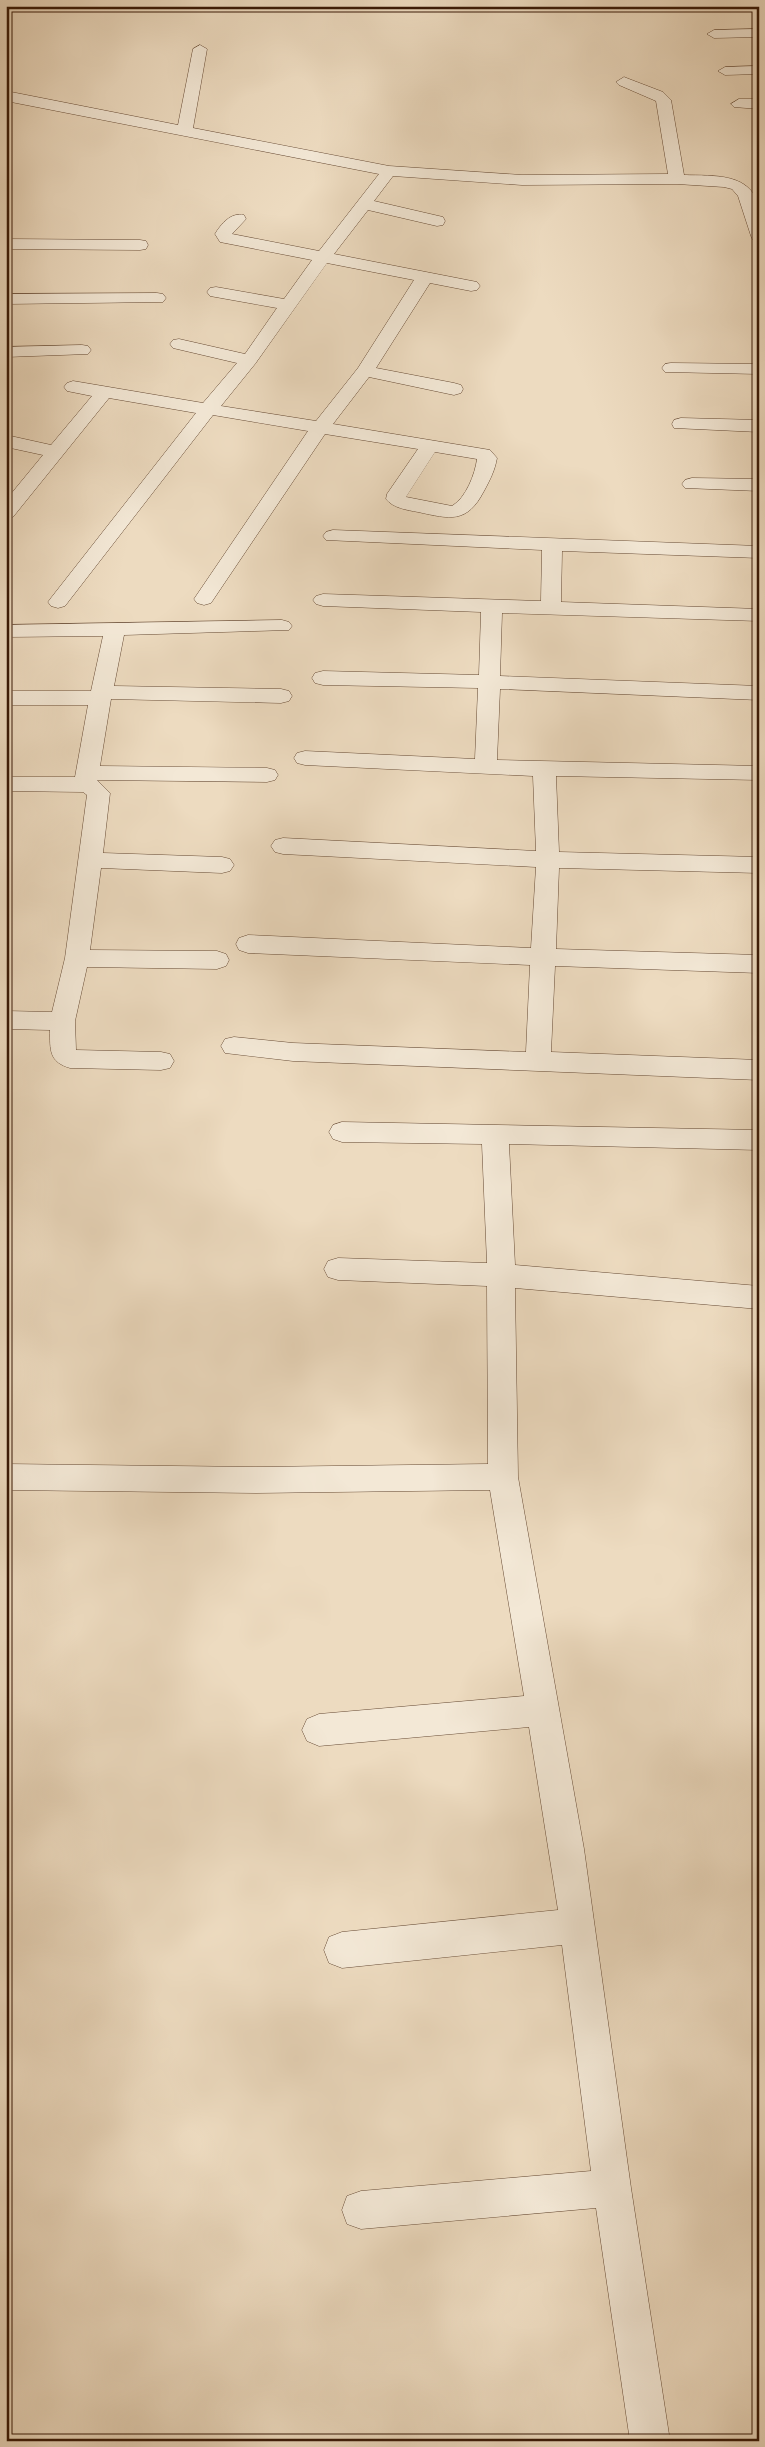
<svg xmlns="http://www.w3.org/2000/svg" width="765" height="2447" font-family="'IM FELL Great Primer',serif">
<rect width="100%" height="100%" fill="#eddbc0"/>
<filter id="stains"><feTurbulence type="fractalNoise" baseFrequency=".004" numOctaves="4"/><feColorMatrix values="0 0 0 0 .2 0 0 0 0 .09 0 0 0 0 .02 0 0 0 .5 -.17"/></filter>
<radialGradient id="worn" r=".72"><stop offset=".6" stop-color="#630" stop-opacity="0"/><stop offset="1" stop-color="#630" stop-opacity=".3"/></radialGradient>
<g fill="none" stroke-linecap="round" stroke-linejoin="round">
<g stroke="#664a34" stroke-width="1">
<g id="minor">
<path d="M759,29v8l-45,1 -7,-4 7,-4z"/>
<path d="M200,45l7,4 -14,79 196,38 133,9 146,-1 -12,-73 -37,-16 -3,-3 8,-5 5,2 34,13 8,8 13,75c29,1 69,-3 75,34 1,10 0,22 0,32l-6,-1 -2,-4 -13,-40 -6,-7 -8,-2 -47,-3 -155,1 -129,-9 -19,25 69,16 2,4 -2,4 -6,1 -69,-16 -34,44 143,28 3,4 -3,4 -6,1 -41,-8 -54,85 78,15 7,2 2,4 -2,4 -7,2 -85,-18 -36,47 157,26 7,8c-2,12 -7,22 -13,33 -17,33 -34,28 -66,21 -11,-2 -25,-4 -32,-13l1,-5 31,-45 -93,-15 -114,169 -7,2 -7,-2 -3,-4 114,-168 -95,-16 -148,191 -7,2 -7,-2 -3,-4 3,-4 145,-185 -87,-15 -96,119 -7,2v-19l37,-45 -37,-8v-12l45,10 41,-49 -25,-5 -3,-4 3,-4 6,-2 130,22 34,-40 -64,-15 -3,-4 3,-4 6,-1 66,15 32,-46 -67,-12 -3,-4 3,-4 6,-1 68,12 28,-39 -92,-18 -5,-8c6,-10 16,-22 29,-19l2,4 -14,15 87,17 60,-77 -373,-73v-10l172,34 15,-76zM327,263l87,17 -56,88 -42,53 -95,-15 34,-42zM435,452l42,7c-2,15 -11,39 -25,47l-46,-9z"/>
<path d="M759,66v8l-34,1 -7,-4 7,-4z"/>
<path d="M739,99h20v10l-25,-2 -3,-3z"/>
<path d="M6,239l134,1 6,1 2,4 -2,4 -6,1 -134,-1z"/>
<path d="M157,293l6,1 3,4 -3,4 -157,2v-10z"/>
<path d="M82,345l6,1 3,4 -3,4 -82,3v-10z"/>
<path d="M671,363l88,1v10l-94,-2 -3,-4 3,-4z"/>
<path d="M681,418l78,2v12l-85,-4 -2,-4 2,-4z"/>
<path d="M692,478l67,1v12l-74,-3 -3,-4 3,-4z"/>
<path d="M333,530l426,16v12l-197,-7 -1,51 198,7v12l-257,-8 -2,63 259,10v14l-259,-11 -3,71 262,6v14l-203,-4 3,76 200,5v16l-200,-5 -3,81 203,6v18l-204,-7 -4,86 208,8v20l-466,-19 -68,-8 -4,-7 4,-7 9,-2 59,6 233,9 4,-87 -282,-12 -9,-3 -3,-6 3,-6 9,-3 283,13 5,-81 -253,-13 -8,-2 -4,-6 4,-6 8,-2 253,13 -3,-75 -228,-11 -8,-2 -3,-5 3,-5 8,-2 170,8 3,-71 -155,-3 -8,-2 -3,-5 3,-5 8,-2 156,4 2,-63 -158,-6 -7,-2 -3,-4 3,-4 7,-2 218,7 1,-51 -216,-10 -3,-4 3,-4z"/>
<path d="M282,620l7,2 3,4 -3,4 -165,5 -10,51 167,3 8,2 3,5 -3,5 -8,2 -170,-4 -11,67 167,2 8,2 3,5 -3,5 -8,2 -170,-2 13,13 -7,60 119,4 8,2 4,6 -4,6 -8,2 -121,-5 -11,82 127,1 9,3 3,6 -3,6 -9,3 -130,-2 -12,54 1,29 85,2 9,2 4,7 -4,7 -9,2 -91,-2c-21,-6 -20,-18 -20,-38l-44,-1v-18l46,1 13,-54 22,-163 -4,-3 -77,-1v-14h69l13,-72h-82v-14h85l12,-55 -97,1v-12z"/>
<path d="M342,1122l417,8v20l-250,-6 6,121 244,21v23l-244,-21 3,189 66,372 47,339 39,253h-40l-34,-233 -235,21 -14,-5 -5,-14 5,-14 14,-5 230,-20 -29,-226 -220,23 -13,-5 -5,-13 5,-13 13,-5 216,-22 -29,-183 -210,19 -12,-5 -5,-11 5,-11 12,-5 205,-18 -34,-206 -234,3 -250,-3v-26l250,3 232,-3 -1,-178 -149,-6 -10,-3 -4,-8 4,-8 10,-3 149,5 -5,-119 -140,-2 -9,-3 -4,-7 4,-7z"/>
</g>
</g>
<use href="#minor" fill="#f3e8d6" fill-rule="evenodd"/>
</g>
<rect width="765" height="2447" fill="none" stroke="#eddbc0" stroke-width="25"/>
<rect x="8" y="8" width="750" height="2432" fill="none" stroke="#391906" stroke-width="2.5"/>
<rect x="12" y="12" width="740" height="2422" fill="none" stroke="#391906"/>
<rect width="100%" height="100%" filter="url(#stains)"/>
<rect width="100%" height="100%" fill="url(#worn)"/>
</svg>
